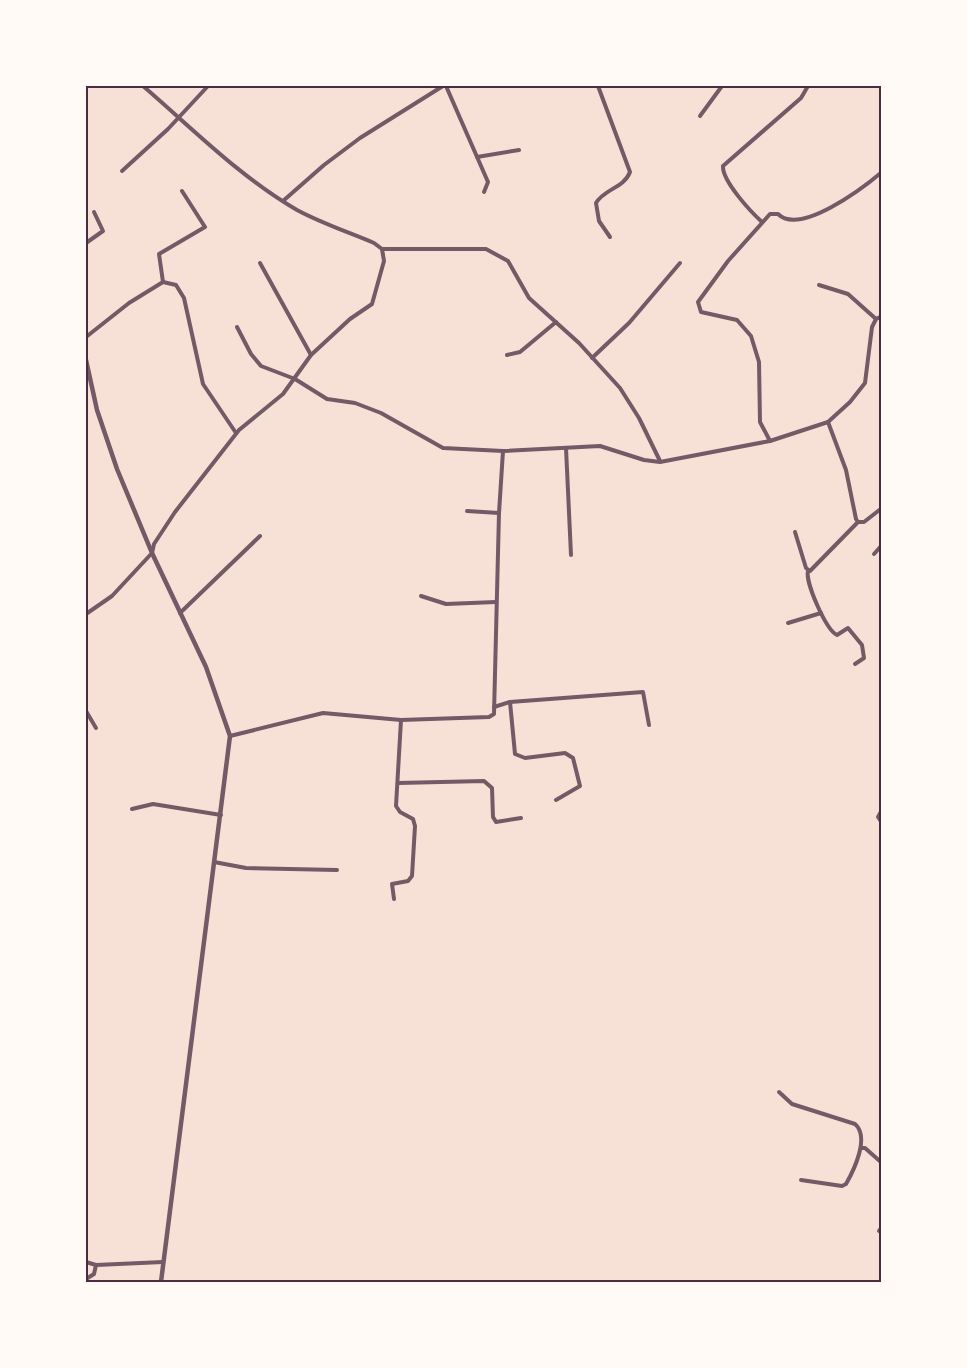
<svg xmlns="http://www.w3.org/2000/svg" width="967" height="1368" font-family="Inter,sans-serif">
<rect width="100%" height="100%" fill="#f7e1d7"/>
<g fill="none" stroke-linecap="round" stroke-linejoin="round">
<g stroke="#755966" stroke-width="4">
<path d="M446,86l42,96 -4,10"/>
<path d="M598,86l32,86c-6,16 -26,17 -34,31l3,18 11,16"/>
<path d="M700,116l22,-30"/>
<path d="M477,157l42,-7"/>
<path d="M122,171l46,-42 40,-43"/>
<path d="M283,201l41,-36 36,-27 83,-52"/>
<path d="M762,222c-11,-10 -40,-41 -39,-56l78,-68 7,-12"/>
<path d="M86,243l17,-12 -9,-19"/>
<path d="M382,249h104l22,12 21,37 50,45 41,45 19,30 21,43"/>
<path d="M260,263l51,92"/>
<path d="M163,282l-4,-28 46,-27 -23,-36"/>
<path d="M819,285l29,9 28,25"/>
<path d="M237,327l14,27 10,12 34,13 32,20 28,4 26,10 62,35 60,3 97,-5 44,14 16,2 110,-21 58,-19 22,-20 15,-19 7,-56 4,-8 6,-3"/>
<path d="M86,337l43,-34 34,-21 13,3 8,13 19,86 33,49"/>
<path d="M507,355l13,-3 36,-30"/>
<path d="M592,358l37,-35 51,-60"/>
<path d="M828,422l18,48 10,49 2,3h6l18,-14"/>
<path d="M770,441l-10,-19 -1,-60 -8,-26 -14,-16 -36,-8 -3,-10 30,-41 42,-47h8c22,22 85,-26 104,-42"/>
<path d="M566,448l5,107"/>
<path d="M467,511l32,2"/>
<path d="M795,532l11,36 4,3 48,-49"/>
<path d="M874,554l8,-9"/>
<path d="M808,571c-3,11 18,59 29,64l11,-7 14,17 2,13 -9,6"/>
<path d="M421,596l25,8 50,-2"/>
<path d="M180,613l80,-77"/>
<path d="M86,614l26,-18 40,-43 2,-9 21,-32 64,-82 44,-36 28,-39 39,-36 22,-15 12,-43 -2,-12 -8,-6c-26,-11 -53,-20 -77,-33 -57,-33 -104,-81 -154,-124"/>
<path d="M788,623l33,-10"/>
<path d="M510,702l5,52 10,4 40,-5 8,5 7,28 -24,14"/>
<path d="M494,707l16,-5 133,-10 6,33"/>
<path d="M86,711l10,17"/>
<path d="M230,736l93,-23 78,7 88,-3 5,-3 5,-201 4,-62"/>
<path d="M398,783l86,-2 8,7 1,29 3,5 25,-4"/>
<path d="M132,809l21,-5 68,11"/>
<path d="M882,810l-4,7 4,6"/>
<path d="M214,862l32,6 91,2"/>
<path d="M394,899l-2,-15 16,-3 4,-5 3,-50 -2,-7 -13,-7 -4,-6 5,-86"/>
<path d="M779,1092l13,12 63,20c15,13 -1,46 -9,60l-4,2 -41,-6"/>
<path d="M861,1148h4l17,15"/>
<path d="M879,1231l3,-4"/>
<path d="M86,1262l10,3 67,-3"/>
<path d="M86,1279l8,-5 2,-9"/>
</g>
<path stroke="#755966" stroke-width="4.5" d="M86,360l11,50 20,59 35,84 54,114 24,69 -69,546"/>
</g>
<rect width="967" height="1368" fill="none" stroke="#fffaf5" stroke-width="174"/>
<rect x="87" y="87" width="793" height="1194" fill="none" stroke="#4a2c40" stroke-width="2"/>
</svg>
